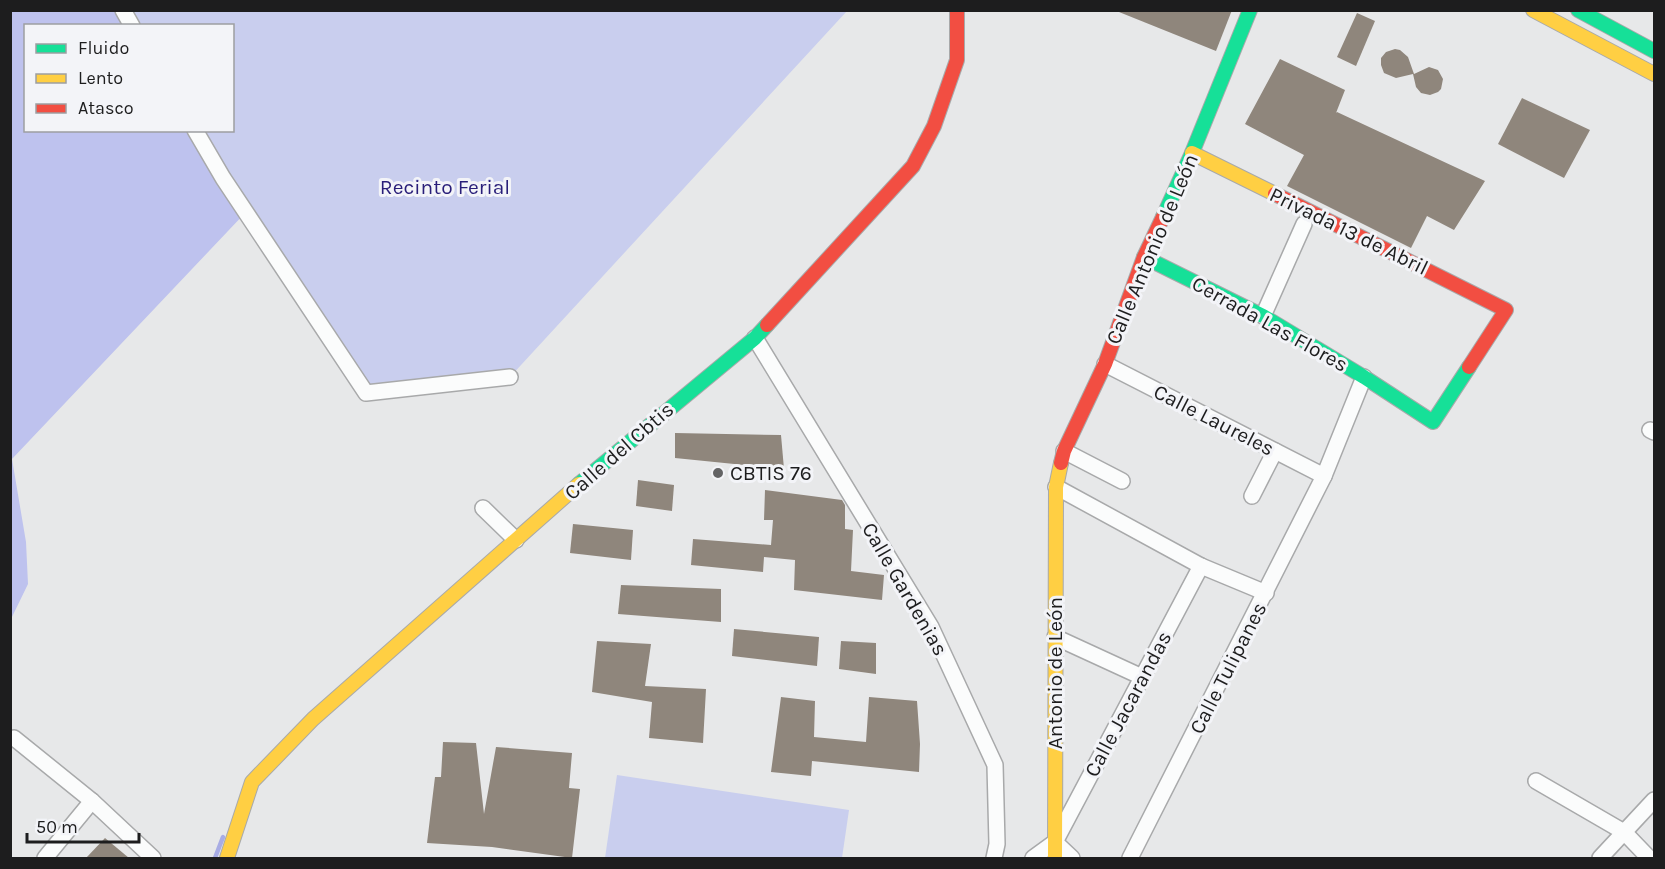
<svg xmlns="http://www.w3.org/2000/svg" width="1665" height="869" font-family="Karla,sans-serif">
<rect width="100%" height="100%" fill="#e7e8e9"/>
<g fill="#c9ceee">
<path d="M123,11h724l-337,366 -144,16 -167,-262 33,-1v-104l-99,-1z"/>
<path d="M617,775l232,35 -7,48h-237z"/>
</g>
<path fill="#bec2ee" d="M11,11h112l9,14 -106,1v104l169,1 51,81 -234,247 14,83 2,42 -17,35z"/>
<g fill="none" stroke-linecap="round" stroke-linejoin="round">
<path stroke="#a8ace4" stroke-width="4.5" d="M215,858l8,-21"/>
</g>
<g fill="#8f867c">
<path d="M1114,10h118l-16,41z"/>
<path d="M1357,13l18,8 -19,45 -19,-9z"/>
<path d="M1395,49l5,1 8,7 6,17 15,-7 9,3 5,9 -2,10 -3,3 -8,3 -9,-2 -5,-6 -3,-13 -17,4 -12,-5 -3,-8v-7l5,-6z"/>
<path d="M1280,59l65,31 -9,23 1,-1 148,69 -31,49 -27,-14 -16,32 -124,-62 17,-31 -59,-31z"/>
<path d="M1522,98l68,32 -26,48 -66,-34z"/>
<path d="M675,433l106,2 3,34 -109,-11z"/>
<path d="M638,480l36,5 -2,26 -36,-5z"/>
<path d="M765,490l77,10 3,5v24l8,1 -2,41 33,4 -2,25 -88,-10 1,-30 -31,-3 -1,15 -72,-7 2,-26 78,6 2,-25h-9z"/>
<path d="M573,524l60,6 -2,30 -61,-7z"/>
<path d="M621,585l100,4v33l-103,-8z"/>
<path d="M734,629l85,8 -2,29 -85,-10z"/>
<path d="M597,641l54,3 -6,42 61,3 -3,54 -54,-5 3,-36 -60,-10z"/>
<path d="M841,641l35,2v31l-37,-5z"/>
<path d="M781,697l34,4 -1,36 52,5 3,-45 48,4 3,43 -1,28 -107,-11 -1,15 -40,-4z"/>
<path d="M443,742l33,1 8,71 12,-67 76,6 -3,35 11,1 -8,69 -80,-11 -65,-4 8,-66h6z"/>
<path d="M105,838l24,20h-43z"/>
</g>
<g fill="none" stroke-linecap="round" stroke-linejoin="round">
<g stroke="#a8a9aa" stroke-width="18">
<g id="street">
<path d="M123,10l9,16"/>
<path d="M195,130l28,48 143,215 144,-16"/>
<path d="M1263,316l41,-92"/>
<path d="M755,338l176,289 64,138 2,79 -3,14"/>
<path d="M1105,364l219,112"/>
<path d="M1650,430l4,2"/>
<path d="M1064,451l58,30"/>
<path d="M1056,487l145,79 65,27"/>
<path d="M1252,496l23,-45"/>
<path d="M483,508l33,32"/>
<path d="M1055,637l87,40"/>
<path d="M10,739l4,-1 78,63 61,57"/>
<path d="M1536,781l88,51 25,26"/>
<path d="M1055,842l17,16"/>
<path d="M45,858l47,-57"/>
<path d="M1033,858l22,-16 146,-276"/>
<path d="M1130,858l194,-382 40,-99"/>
<path d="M1600,858l54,-58"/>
</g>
</g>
<g stroke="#a8a9aa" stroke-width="16">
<g id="fast">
<path d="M1578,10l76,41"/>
<path d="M1163,217l29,-64 58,-143"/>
<path d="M1144,257l119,59 101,61 69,45 36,-55"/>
<path d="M579,484l176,-146 12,-13"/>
</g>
</g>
<g stroke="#a8a9aa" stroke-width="16">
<g id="slow">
<path d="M1533,10l121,64"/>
<path d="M1192,153l83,41"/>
<path d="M227,858l25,-76 61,-63 266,-235"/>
<path d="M1055,858l1,-371 5,-24"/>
</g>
</g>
<g stroke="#a8a9aa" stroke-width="16">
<g id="jam">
<path d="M1275,194l231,116 -37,57"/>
<path d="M767,325l146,-159 21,-40 23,-66v-50"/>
<path d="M1061,463l3,-12 41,-87 39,-107 19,-40"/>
</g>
</g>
<use href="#street" stroke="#fbfcfc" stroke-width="15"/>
<use href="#fast" stroke="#16e098" stroke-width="14"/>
<use href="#slow" stroke="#ffcf43" stroke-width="14"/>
<use href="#jam" stroke="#f24e42" stroke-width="14"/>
</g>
<circle fill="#646465" stroke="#f3f4f8" stroke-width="2" cx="718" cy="473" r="6"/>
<g text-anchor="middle" stroke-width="6" stroke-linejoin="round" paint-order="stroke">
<g font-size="21" fill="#291e79" stroke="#f3f4f8">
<text x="445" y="194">Recinto Ferial</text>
</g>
<g font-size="21" fill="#1d1d1e" stroke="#f3f4f8">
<text transform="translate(1349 231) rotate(26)" y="7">Privada 13 de Abril</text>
<text transform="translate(1152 249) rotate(-67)" y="7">Calle Antonio de León</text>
<text transform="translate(1270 324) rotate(29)" y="7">Cerrada Las Flores</text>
<text transform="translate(1214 420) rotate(27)" y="7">Calle Laureles</text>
<text transform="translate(619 451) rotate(-41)" y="7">Calle del Cbtis</text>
<text transform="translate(905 589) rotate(60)" y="7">Calle Gardenias</text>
<text transform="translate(1228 668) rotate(-63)" y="7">Calle Tulipanes</text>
<text transform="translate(1055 673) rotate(-90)" y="7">Antonio de León</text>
<text transform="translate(1128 704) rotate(-62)" y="7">Calle Jacarandas</text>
</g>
<g font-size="21" fill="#1d1d1e" stroke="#f3f4f8" text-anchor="start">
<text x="730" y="480">CBTIS 76</text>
</g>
</g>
<rect width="1665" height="869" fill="none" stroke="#1d1d1e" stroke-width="24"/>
<rect x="24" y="24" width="210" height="108" fill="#f3f4f8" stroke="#9d9ea1" stroke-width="1.5"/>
<rect x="36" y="44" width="30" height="9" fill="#16e098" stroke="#9d9ea1" stroke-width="1.5"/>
<text x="78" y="54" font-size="18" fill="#1d1d1e">Fluido</text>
<rect x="36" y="74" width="30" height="9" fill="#ffcf43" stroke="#9d9ea1" stroke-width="1.5"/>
<text x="78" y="84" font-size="18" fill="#1d1d1e">Lento</text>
<rect x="36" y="104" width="30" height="9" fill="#f24e42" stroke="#9d9ea1" stroke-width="1.5"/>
<text x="78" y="114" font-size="18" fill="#1d1d1e">Atasco</text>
<path d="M27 833v9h112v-9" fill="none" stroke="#1d1d1e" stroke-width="3"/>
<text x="36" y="833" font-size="18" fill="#1d1d1e" stroke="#f3f4f8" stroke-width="4.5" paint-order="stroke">50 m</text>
</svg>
